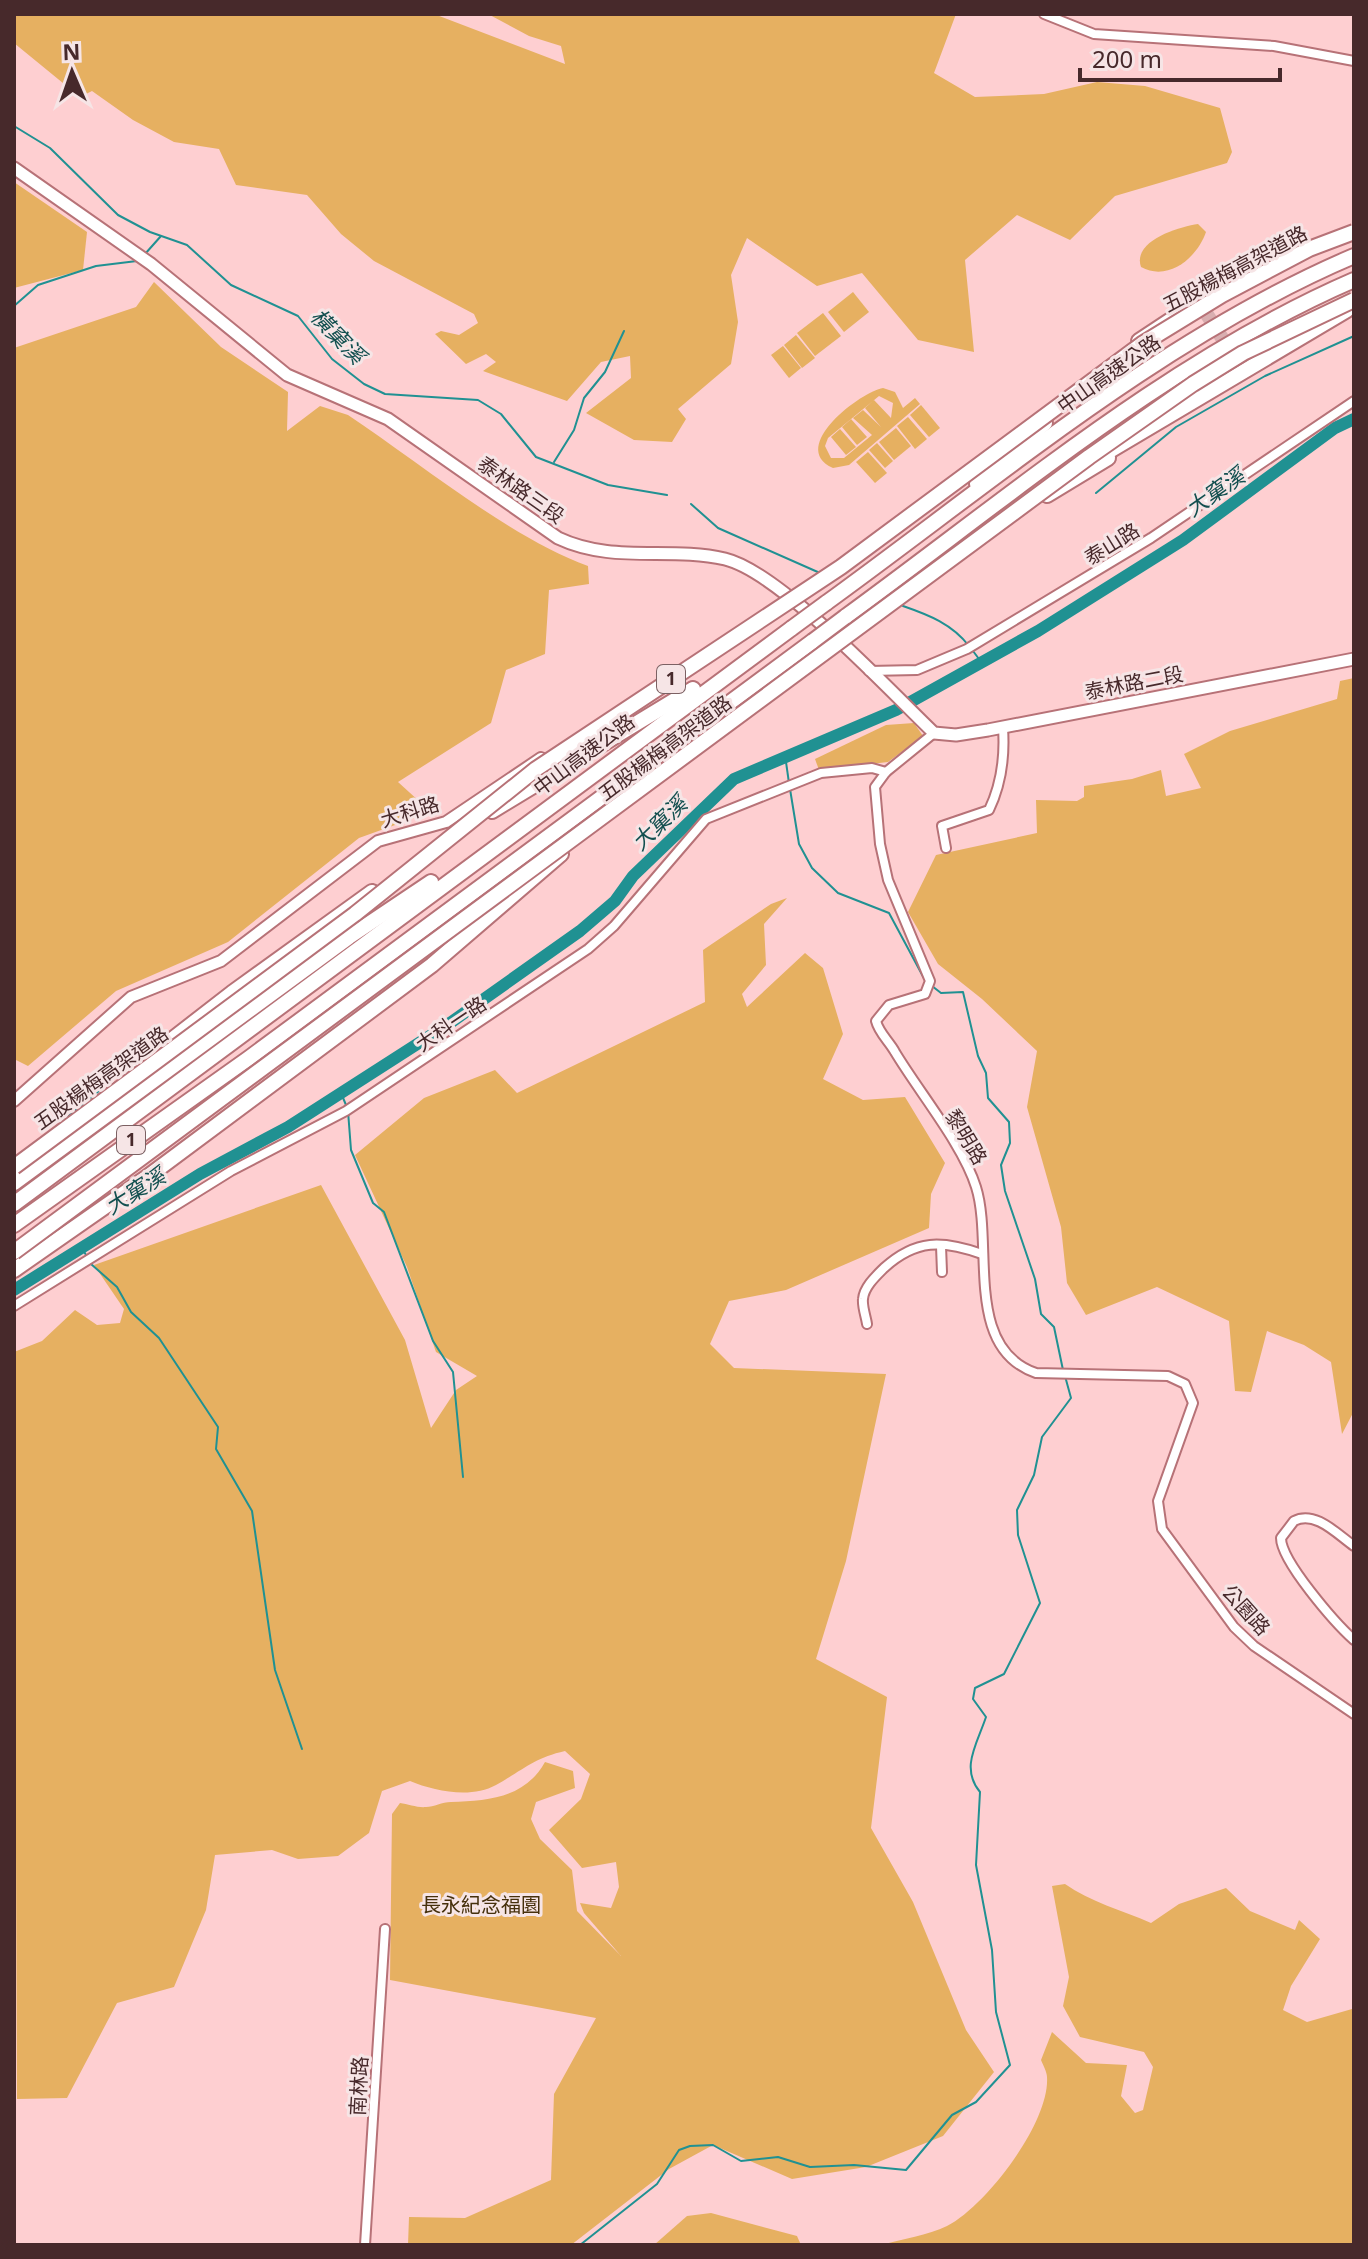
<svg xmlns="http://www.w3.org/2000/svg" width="1368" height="2259" font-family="'Noto Sans','Noto Sans TC',sans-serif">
<rect width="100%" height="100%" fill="#fecfd1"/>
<g fill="#e6b061" fill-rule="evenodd">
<path d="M14,14h420l131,50 -4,-18 -32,-10 -41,-22h468l-22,59 41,24 69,-3 53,-12 48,4 75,22 12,44 -5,11 -112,33 -45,44 -53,-25 -52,45 9,92 -56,-12 -56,-67 -45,13 -70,-48 -16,37 7,47 -7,42 -53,45 8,10 -14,23 -38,-2 -48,-27 45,-35 -1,-22 -29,6 -34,39 -84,-30 13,-9 -10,-8 -20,10 -31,-30 6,-3 18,4 19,-12 -4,-9 -100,-53 -33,-27 -34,-39 -71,-10 -17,-36 -45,-7 -41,-22 -41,-29 -12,6 -66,-54z"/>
<path d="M14,182l73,50 -4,38 -69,18z"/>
<path d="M1198,224l8,8c-9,26 -38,50 -65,35 -9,-26 37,-40 57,-43z"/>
<path d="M154,282l67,65 67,45 -1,39 33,-25 28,9c72,48 161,122 240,151l1,18 -40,6 -4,64 -39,16 -15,53 -93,59 33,30 -72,26 -131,104 -112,49 -88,75 -14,-7v-711l122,-41z"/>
<path d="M853,292l16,20 -25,20 -16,-20z"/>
<path d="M823,313l18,23 -26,20 -18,-23z"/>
<path d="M796,335l19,23 -13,10 -18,-23z"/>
<path d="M783,346l18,22 -12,10 -18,-23z"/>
<path d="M883,388l12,4 8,16 12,-10 5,6 -71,61 -16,3c-46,-21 29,-77 50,-80zM879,396l14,7 -2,15 -17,-18 -9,8 16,19 -18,-17 -10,8 19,17 -28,23h-13l-6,-12 3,-8z"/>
<path d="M921,405l19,23 -11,9 -19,-22z"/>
<path d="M908,417l19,22 -12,10 -18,-23z"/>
<path d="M851,419l16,18 -10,8 -15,-18z"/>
<path d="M896,428l15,18 -17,14 -15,-18z"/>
<path d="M840,429l16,18 -10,8 -15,-18z"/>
<path d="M877,443l16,18 -8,7 -16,-18z"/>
<path d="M868,452l19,21 -12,10 -19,-21z"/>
<path d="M1354,678v733l-12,23 -11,-72 -27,-17 -37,-14 -16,61 -16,-1 -6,-70 -72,-34 -71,28 -19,-32 -6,-56 -34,-120 10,-56 -55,-52 -44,-35 -30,-52 28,-57 101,-22 -1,-33 41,1 7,-4v-11l48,-7 29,-9 5,26 35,-8 -17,-34 46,-23 107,-32 3,-18z"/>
<path d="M914,723l9,13 -35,26 -69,8 -4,-11 71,-34z"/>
<path d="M787,898l-23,26 2,41 -24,29 5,13 58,-54 18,15 20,66 -20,45 40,21 42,-3 40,66 -14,31 -2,34 -143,62 -57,11 -19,43 24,24 152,6 -40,187 -30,98 71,38 -16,131 42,74 53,128 28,42 -51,64 -77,31 -74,12 -79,-34 -44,24 -98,76h-163l1,-28 56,1 86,-38 3,-86 42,-76 -206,-38 2,-166 8,-11c8,1 18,5 26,4 8,0 16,-5 25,-5 37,-1 74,-4 94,-40l28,9 2,17 -39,14 -5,17 9,20 32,31 5,41 44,45 -37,-43 -4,-10 31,5 8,-21 -3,-25 -34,6 -33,-38 32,-31 9,-25 -25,-23c-31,7 -42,19 -69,34 -25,14 -62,6 -86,-4l-28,10 -13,42 -31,23 -40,3 -26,-9 -57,5 -9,55 -32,77 -57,16 -50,95 -50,1 -3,-747 28,-11 33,-31 22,15 23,-2 4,-14 -30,-44 227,-80 84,155 26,88 25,-38 21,-14 -41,-24 -29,-85 -52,-112 69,-57 71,-28 22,23 188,-91 -2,-52 68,-46z"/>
<path d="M1065,1884c25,18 57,26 86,39l28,-19 47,-16 24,23 45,19 4,-10 21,19 -29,47 -8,24 24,12 45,-13 2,236h-472c20,-6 46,-10 65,-19 39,-20 103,-104 100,-149 0,-5 -4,-12 -6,-17l11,-28 34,31 41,2 -6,31 14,17 8,-3 10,-43 -9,-15 -64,-15 -17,-31 6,-29 -17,-91z"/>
<path d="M711,2213l86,23 4,9h-147l33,-29z"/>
</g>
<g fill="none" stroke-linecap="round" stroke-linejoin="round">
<g stroke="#209192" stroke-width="2">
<path d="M14,126l36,22 68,67 32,17 37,13 44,40 67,31 34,43 32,25 21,10 93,6 23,14 35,43 72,28 59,10"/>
<path d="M145,254l16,-18"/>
<path d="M14,306l24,-21 58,-19 41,-5"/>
<path d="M554,462l20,-32 10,-32 21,-26 19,-41"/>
<path d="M1096,493l80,-66 89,-51 89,-40"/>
<path d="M691,504l27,24 102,45"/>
<path d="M903,606c26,9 49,18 66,40"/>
<path d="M973,651l9,12"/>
<path d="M785,755l4,28"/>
<path d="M790,789l9,55 13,24 26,25 51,20 37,69"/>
<path d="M932,986l9,7 22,-1 15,64 8,17 2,25 21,24 1,21 -9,22 4,26 30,88 6,35 13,13 9,43"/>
<path d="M341,1093l5,12"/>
<path d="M348,1111l3,39 22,53 11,9 49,129 20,31 10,105"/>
<path d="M52,1130l72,-60"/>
<path d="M81,1247l7,11"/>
<path d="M91,1264l26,23 14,25 28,26 59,89 -2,22 36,62 23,159 27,79"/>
<path d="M580,2245l77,-61 22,-34 11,-4 23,-1 28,16 37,-4 32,10 44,-2 52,5 46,-55 24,-13 34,-37 -14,-53 -4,-62 -16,-85 4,-73c-20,-24 -3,-48 6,-75l-13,-18 2,-11 29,-14 36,-71 -22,-68 -1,-25 17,-35 8,-38 29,-39 -6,-22"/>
</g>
<path stroke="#209192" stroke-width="12" d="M14,1290l186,-116 88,-47 162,-104 130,-92 35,-30 18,-25 101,-97 162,-69 142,-79 145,-91 152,-112 19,-9"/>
<path stroke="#d9aeb0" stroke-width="14" stroke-dasharray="14 7" stroke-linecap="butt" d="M1206,313l27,42"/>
<g stroke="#b77277" stroke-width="12">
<g id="minor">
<path d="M1044,14l50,20 180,12 80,15"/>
<path d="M869,671l48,-1 50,-21 184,-111 203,-137"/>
<path d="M934,733l-48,39 -11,15 5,57 8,36 42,101 -5,13 -36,11 -13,16c3,12 13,20 19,31 24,40 68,93 81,135 18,57 -13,161 60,186l132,3 17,8 8,19 -35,98 4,28 72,98 20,19 100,68"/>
<path d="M946,848l-4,-22 47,-16c13,-27 16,-53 14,-82"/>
<path d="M941,1246l1,26"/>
<path d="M14,1306l217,-135 115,-60 242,-162 26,-23 92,-107 115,-46 51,-5 14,4"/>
<path d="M867,1324c-1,-7 -5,-18 -4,-25 1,-12 13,-23 21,-31 32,-29 58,-28 98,-14"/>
<path d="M1354,1546c-17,-12 -39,-36 -60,-25l-13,17c0,23 54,85 73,102"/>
<path d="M365,2245l20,-316"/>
</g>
</g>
<g stroke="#b77277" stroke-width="14">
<path id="tertiary" d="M14,1101l117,-104 90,-36 157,-120 68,-19 95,-64"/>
</g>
<g stroke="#b77277" stroke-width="15">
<path id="secondary" d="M14,168l137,96 136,111 101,44 170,119c55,26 111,8 167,21 55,13 165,132 209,174l22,2 32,-5 366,-71"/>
</g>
<g stroke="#b77277" stroke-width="18">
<g id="motorway">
<path d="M1139,341l59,-39"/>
<path d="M1096,459l251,-149"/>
<path d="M977,484l68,-61"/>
<path d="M1047,495l61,-37"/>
<path d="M826,603c167,-121 337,-266 528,-347"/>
<path d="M845,617c162,-118 324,-257 509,-337"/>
<path d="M492,811l201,-122"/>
<path d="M129,1073l103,-80 140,-101"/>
<path d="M14,1183l335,-246 82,-55"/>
<path d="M14,1204l778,-576"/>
<path d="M14,1225l235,-167 564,-417"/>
<path d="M14,1270l132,-92 286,-213 129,-111"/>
</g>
</g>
<use href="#minor" stroke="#fff" stroke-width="8"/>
<use href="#tertiary" stroke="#fff" stroke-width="10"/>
<use href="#secondary" stroke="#fff" stroke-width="11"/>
<use href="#motorway" stroke="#fff" stroke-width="14"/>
<g stroke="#b77277" stroke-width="18" stroke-linecap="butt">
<g id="motorway-bridge">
<path d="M792,628l34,-25"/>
<path d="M813,641l32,-24"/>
<path d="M14,1167l341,-253 181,-145 305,-202 301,-223 80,-49 87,-46 45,-17"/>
<path d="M14,1252l1075,-795 104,-73 50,-31 111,-53"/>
</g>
</g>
<use href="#motorway-bridge" stroke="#fff" stroke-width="14"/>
</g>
<g text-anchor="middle" stroke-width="6" stroke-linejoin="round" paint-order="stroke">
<g fill="#f6e5e6" stroke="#7c6163" stroke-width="2">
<rect x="657" y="665" width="28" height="28" rx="6"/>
<rect x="117" y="1126" width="28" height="28" rx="6"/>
</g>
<g font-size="18" font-weight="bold" fill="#47292b">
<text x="671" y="685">1</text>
<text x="131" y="1146">1</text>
</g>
<g font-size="20" fill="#47292b" stroke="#f6e5e6">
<text transform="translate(1235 269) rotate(-28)" y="7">五股楊梅高架道路</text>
<text transform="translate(1109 374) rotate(-35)" y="7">中山高速公路</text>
<text transform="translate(521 490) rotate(35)" y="7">泰林路三段</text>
<text transform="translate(1112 544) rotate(-32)" y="7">泰山路</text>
<text transform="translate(1134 683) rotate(-11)" y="7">泰林路二段</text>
<text transform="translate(665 748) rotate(-37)" y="7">五股楊梅高架道路</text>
<text transform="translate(584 755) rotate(-37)" y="7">中山高速公路</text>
<text transform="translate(410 812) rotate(-17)" y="7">大科路</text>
<text transform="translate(451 1024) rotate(-34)" y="7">大科一路</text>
<text transform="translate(101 1078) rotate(-36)" y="7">五股楊梅高架道路</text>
<text transform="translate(966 1137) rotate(59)" y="7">黎明路</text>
<text transform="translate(1246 1610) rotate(48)" y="7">公園路</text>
<text transform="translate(359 2086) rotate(-87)" y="7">南林路</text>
</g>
<g font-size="20" fill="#46300c" stroke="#f6e5e6">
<text x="481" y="1912">長永紀念福園</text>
</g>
<g font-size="22" font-style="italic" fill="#124f4f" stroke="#f6e5e6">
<text transform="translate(338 336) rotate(46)" y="8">橫窠溪</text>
<text transform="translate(1215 492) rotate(-35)" y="8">大窠溪</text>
<text transform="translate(659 823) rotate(-44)" y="8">大窠溪</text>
<text transform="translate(135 1191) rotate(-32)" y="8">大窠溪</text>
</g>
</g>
<rect width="1368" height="2259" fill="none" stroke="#47292b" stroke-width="32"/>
<g transform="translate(72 72) rotate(358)" stroke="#f6e5e6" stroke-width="6" paint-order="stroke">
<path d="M0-6L14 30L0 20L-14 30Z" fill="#47292b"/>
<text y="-12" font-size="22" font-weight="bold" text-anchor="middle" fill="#47292b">N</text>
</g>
<path d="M1080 68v12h200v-12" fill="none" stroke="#47292b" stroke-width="4"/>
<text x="1092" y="68" font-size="24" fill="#47292b" stroke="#f6e5e6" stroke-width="6" paint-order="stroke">200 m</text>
</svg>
